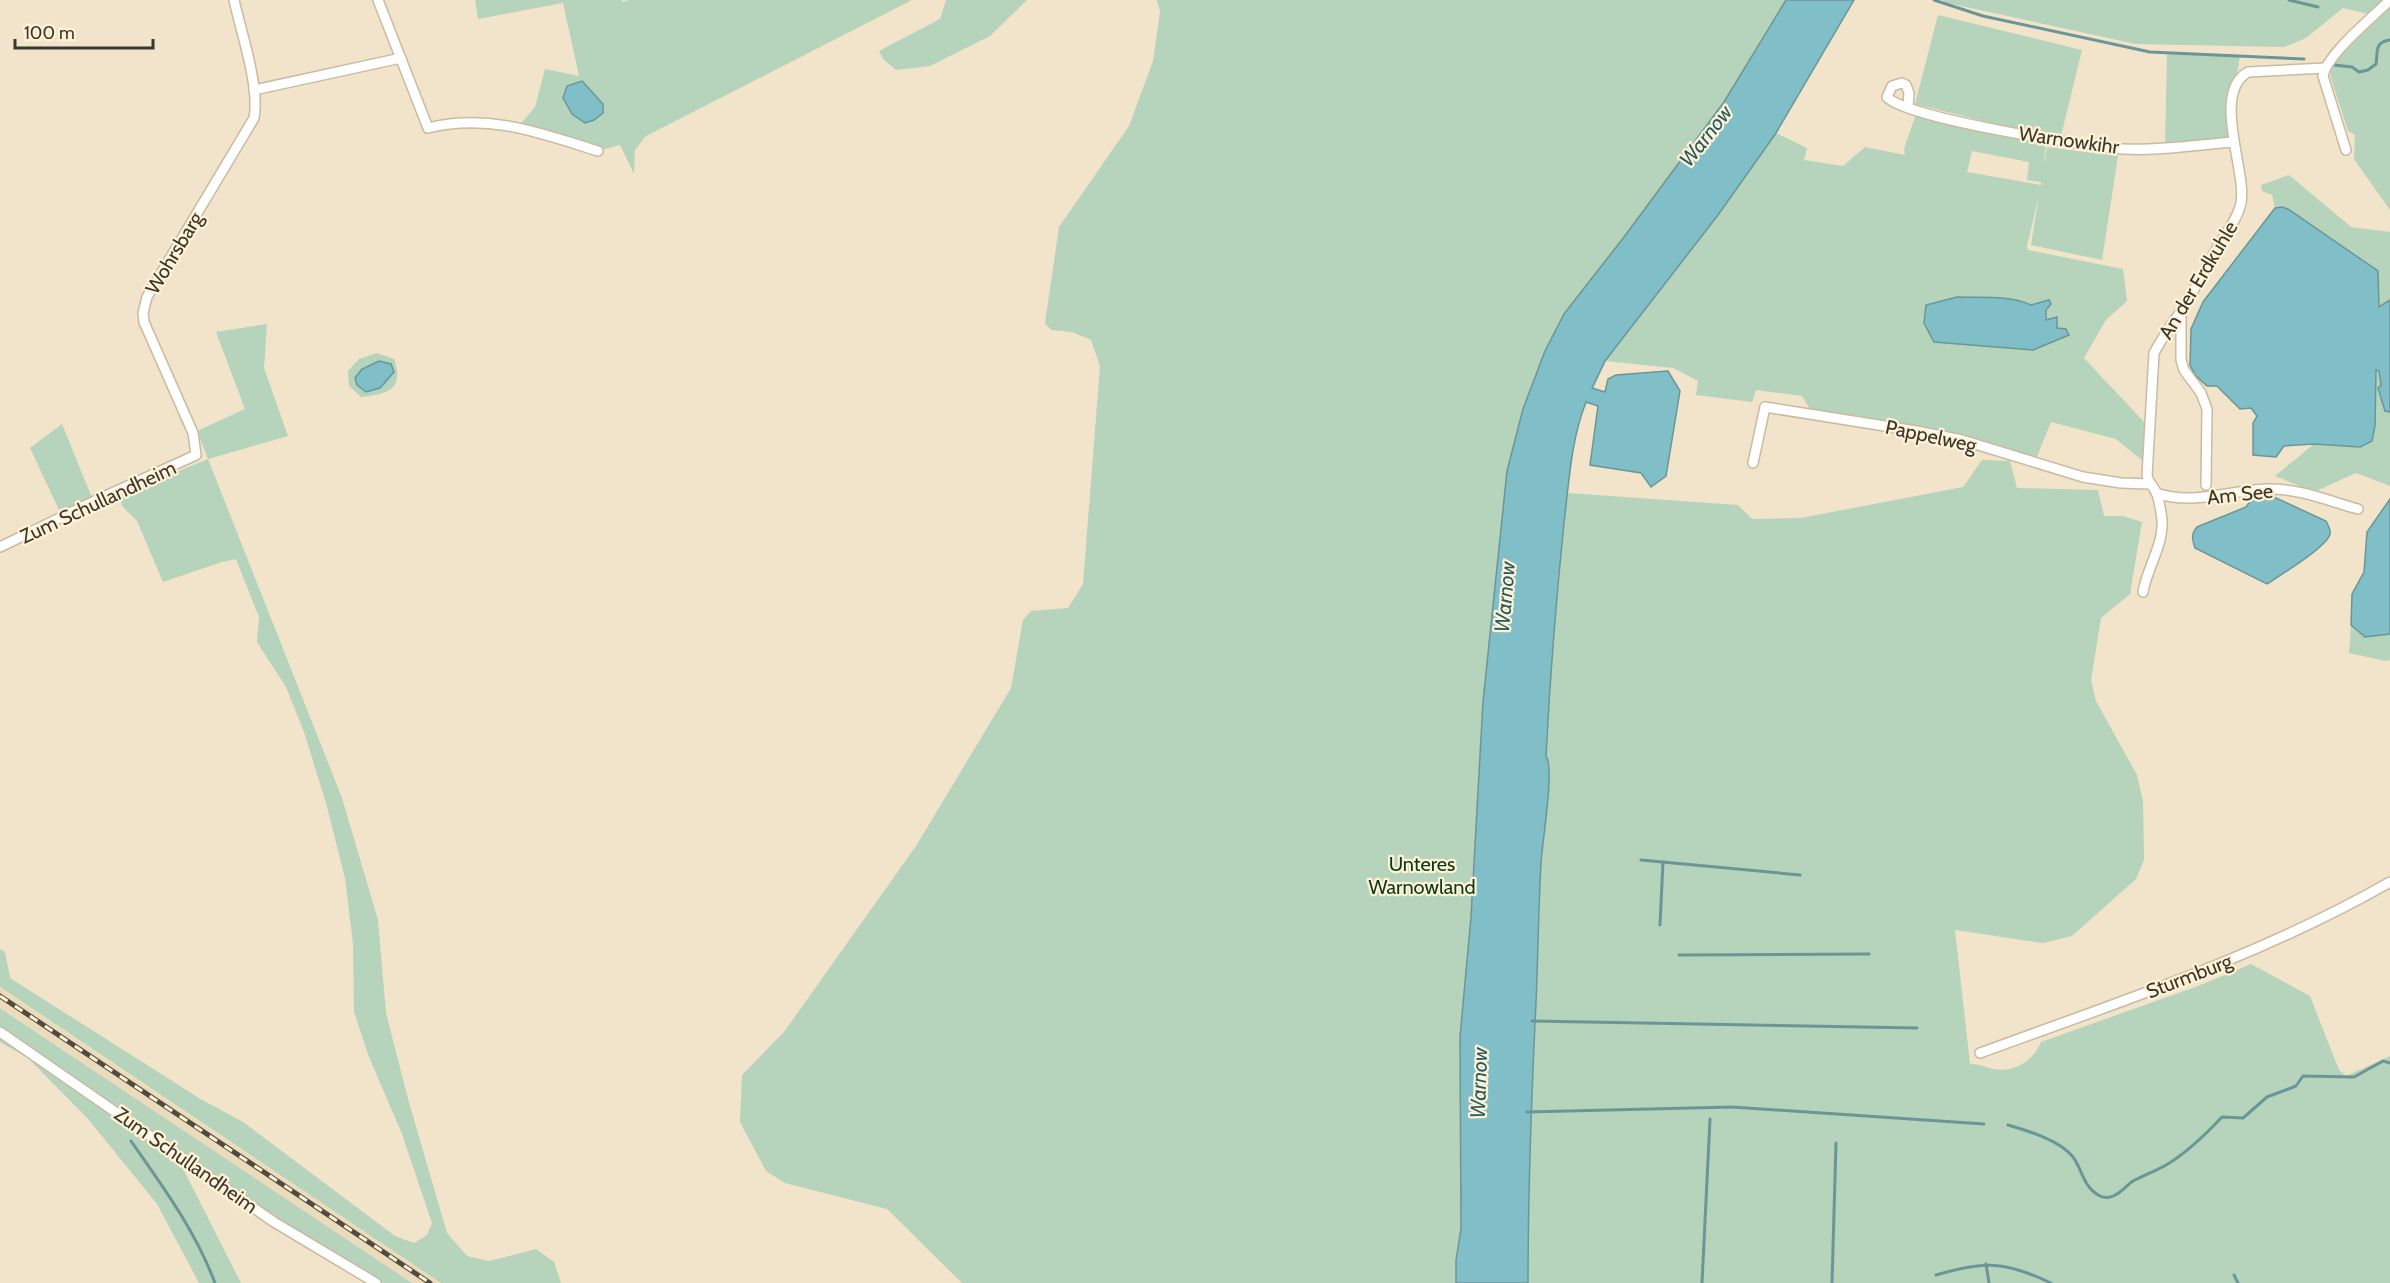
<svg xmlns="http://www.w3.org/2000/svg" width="2390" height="1283" font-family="Cabin,sans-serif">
<rect width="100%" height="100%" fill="#f1e4ca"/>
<path fill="#ebdbba" d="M0,988l196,132 245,163h-29l-412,-276z"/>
<g fill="#b6d3bb" fill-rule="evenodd">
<path d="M475,0h147l1,2 6,-2h283l-266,136 -11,14 -1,24 -14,-29 -22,6 -80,-24 17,-20 10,-38 34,7 -16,-73 -85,16z"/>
<path d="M946,0h81l-37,36 -60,30 -34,4 -13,-11 -4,-8 61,-32z"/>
<path d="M1157,0h697l-78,133 31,15 -3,12 39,6 22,-19 40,8 -1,-6 12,-35 130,31 -3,21 4,-19 71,9 -16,104 -71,-15 8,-50 -12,51 1,4 95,19 4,32 -21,19 -22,38 61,65 -1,39 -28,-23 -65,-17 -15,37 -86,-26 -140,-24 -8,-13 -46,-6 -4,12 -56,-7 2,-14 -25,-13 -67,-7 -30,66 -8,66 170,12 14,14 49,-1 162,-31 19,-27 28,1 7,27 81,2 6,26h19l19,6 -12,72 -29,24 -10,62 5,21 41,74 6,26 1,59 -8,19 -64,57 -29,7 -88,-13 15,134c9,0 15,3 24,5 21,4 39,-8 47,-27l157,-56 53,-22 59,32 29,74 7,6 44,-20v227h-1428l-75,-74 -102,-26 -19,-12 -26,-49 2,-47 42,-43 132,-186 95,-158 12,-68 8,-9 37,-3 15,-24 17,-218 -9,-26 -19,-8 -21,-2 -6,-7 14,-96 70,-101 24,-65 7,-49zM1972,151l57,11 -2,18 14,2v3l-74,-13zM1957,297l66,4 23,9v10l11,8z"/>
<path d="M1942,0h440l-14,14 -25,-6 -37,30 -22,9 -148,-3 -189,-41z"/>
<path d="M2390,7v203l-36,-51 1,-24 -7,-4 -17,-53 -1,-9 4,-7z"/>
<path d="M1938,15l144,35 -22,90 -145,-36z"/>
<path d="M2167,53l73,3 -5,29 -2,57 -68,5z"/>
<path d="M2289,175l62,52 39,5v68l-9,8 -99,-101 -7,1 -3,-13 -10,-4 -1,-6z"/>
<path d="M267,324l-3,44 24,68 -80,23 134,339 36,122 8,93 22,86 39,134 20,23 22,5 47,-12 18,13 7,21h-120l-441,-296v-38l5,3 5,26 189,120 44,24 152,114 19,7 13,-8 5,-12 -30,-89 -33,-77 -15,-45 -1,-68 -8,-66 -19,-75 -22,-71 -18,-45 -29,-45 2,-25 -23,-58 -14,3 -59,20 -26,-61 -15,-15 -2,-11 88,-36 -11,-28 48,-22 -29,-77z"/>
<path d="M377,353l17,6c11,31 -7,35 -33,38l-12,-11 -1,-15 11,-12z"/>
<path d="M2376,369l3,2 6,40 5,1v74l-34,-13 -42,19 -39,-16 39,-32 46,3 15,-21z"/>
<path d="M62,424l30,74 -32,14 -30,-64z"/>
<path d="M2351,625l14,12 25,-3v26l-5,1 -36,-8z"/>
<path d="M0,1008l412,275h-36l-201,-130 66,130h-42l-42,-79 -68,-84 -61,-62 -28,-16z"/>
</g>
<g fill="#80bfc7" stroke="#6b9698" stroke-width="1.5">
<path d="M1786,0h68l-78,133 -58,82 -113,146 -13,27 13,4 3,-13 8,-4 52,-4 12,20 -14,85 -15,11 -10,-14 -51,-8 8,-59 -12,-4c-15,38 -17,80 -22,121 -8,77 -14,155 -18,233 9,11 -4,87 -5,107 -3,53 -3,107 -6,160 -4,87 -7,173 -7,260h-72v-23l5,-31 -1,-192 11,-120 12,-215 24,-231 16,-62 22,-58 19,-37 60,-77 100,-135z"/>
<path d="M582,81l21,23v9l-9,7 -9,3 -13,-9 -9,-16 4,-12z"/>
<path d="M2282,207l6,2 90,62 1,36 11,-7v112l-5,-1 -7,-23 3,-3 -2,-14 -3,-1 -1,56 -3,15 -12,6 -46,-3 -30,2 -8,11 -23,-2v-32l4,-7 -6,-8 -11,1 -23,-23h-10l-12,-11 -5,-10 1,-36 12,-27 72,-94z"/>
<path d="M1957,297c23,1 53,-2 74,8l18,-5 2,4 -5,6v10l11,-3v11l9,1 3,6 -36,15 -99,-8 -10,-19 2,-18z"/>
<path d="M379,361l12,3 3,8 -14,16 -14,4 -9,-7 -2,-7 7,-9z"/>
<path d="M2254,496l22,2 50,23c2,4 5,9 4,13 -3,13 -50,41 -63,50l-72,-36c-3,-9 -4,-14 2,-21l49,-20z"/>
<path d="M2390,499v135l-25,3 -14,-12 1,-31 12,-22 3,-40z"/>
</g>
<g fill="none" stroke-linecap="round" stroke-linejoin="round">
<g stroke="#6b9698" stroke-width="3">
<path d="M1934,0l49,16 167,36 154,7"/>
<path d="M2289,0l29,7"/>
<path d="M2334,65l18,2 7,5 9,-2 8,-6c2,-12 -2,-22 14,-24"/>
<path d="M1641,860l159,15"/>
<path d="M1660,925l3,-63"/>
<path d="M1679,955l190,-1"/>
<path d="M1532,1021l385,7"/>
<path d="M1527,1112l205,-5 252,17"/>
<path d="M2008,1125c20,6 52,15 65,32 9,12 10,29 25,38 15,9 27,-9 35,-14 11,-6 23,-10 33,-16 21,-12 40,-31 56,-48l21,1 24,-21 29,-11 7,-10 51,1 29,-16 7,2"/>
<path d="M131,1141c32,46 64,89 84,142"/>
<path d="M1986,1264l3,19"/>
<path d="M1936,1275c48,-14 69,-14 115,8"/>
<path d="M2234,1275l4,8"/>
<path d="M1702,1283l8,-164"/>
<path d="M1832,1283l4,-140"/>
</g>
<g stroke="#c8bba2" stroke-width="12">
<g id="minor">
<path d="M378,0l50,128c61,-15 112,5 170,23"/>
<path d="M254,90l147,-32"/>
<path d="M1908,107l1,-14 -3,-8 -4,-2 -10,3 -5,11c18,21 201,50 236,52 36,2 74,-4 110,-7"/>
<path d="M2346,150l-23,-74c4,-22 50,-59 67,-76"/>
<path d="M2181,310v50l3,10 17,23 6,16 -1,76"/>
<path d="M1753,463l12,-56 151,24 46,9 121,37 38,6 28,1"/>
<path d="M2156,493c37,13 74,-3 111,-4 31,-1 62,12 91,20"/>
<path d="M0,547l103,-50 93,-42 -3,-22 -49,-111 -1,-9 4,-16 107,-179c6,-31 -13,-86 -20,-118"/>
<path d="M2143,592c4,-24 21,-48 19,-72 -1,-8 -3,-21 -6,-28 -3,-6 -7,-9 -9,-16l7,-123c8,-15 17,-28 27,-42 14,-22 26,-45 39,-68 8,-12 18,-26 21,-40 6,-32 -30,-110 7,-131l77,-4"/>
<path d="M0,1032l274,190 102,61"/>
<path d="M1980,1053c139,-51 281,-97 410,-171"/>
</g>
</g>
<use href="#minor" stroke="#fff" stroke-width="9"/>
<g stroke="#514b3f" stroke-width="5">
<path id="rail" d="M0,996l430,287"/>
</g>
<use href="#rail" stroke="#fff2d7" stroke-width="3" stroke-dasharray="9" stroke-linecap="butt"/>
</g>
<g text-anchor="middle" stroke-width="4.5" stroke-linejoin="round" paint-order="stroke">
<g font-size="20" fill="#3b362c" stroke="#fff2d7">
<text transform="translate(2069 140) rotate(8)" y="7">Warnowkihr</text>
<text transform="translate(174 253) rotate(-59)" y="7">Wohrsbarg</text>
<text transform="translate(2198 280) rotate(-59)" y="7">An der Erdkuhle</text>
<text transform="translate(1931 436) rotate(12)" y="7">Pappelweg</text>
<text transform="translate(2240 494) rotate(-6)" y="7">Am See</text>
<text transform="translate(98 502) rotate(-25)" y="7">Zum Schullandheim</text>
<text transform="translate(2189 976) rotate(-21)" y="7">Sturmburg</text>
<text transform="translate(186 1160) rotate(35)" y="7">Zum Schullandheim</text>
</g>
<g font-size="20" fill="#093a19" stroke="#fff2d7">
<text x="1422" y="871">Unteres<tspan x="1422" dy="23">Warnowland</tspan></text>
</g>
<g font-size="21" font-style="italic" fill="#255b61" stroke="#fff2d7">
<text transform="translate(1706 136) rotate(-52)" y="7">Warnow</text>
<text transform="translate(1505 597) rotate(-85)" y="7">Warnow</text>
<text transform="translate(1479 1083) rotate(-88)" y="7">Warnow</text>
</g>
</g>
<path d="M15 39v9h138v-9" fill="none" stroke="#3b362c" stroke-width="3"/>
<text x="24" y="39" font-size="18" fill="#3b362c" stroke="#fff2d7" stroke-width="4.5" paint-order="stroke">100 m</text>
</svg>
